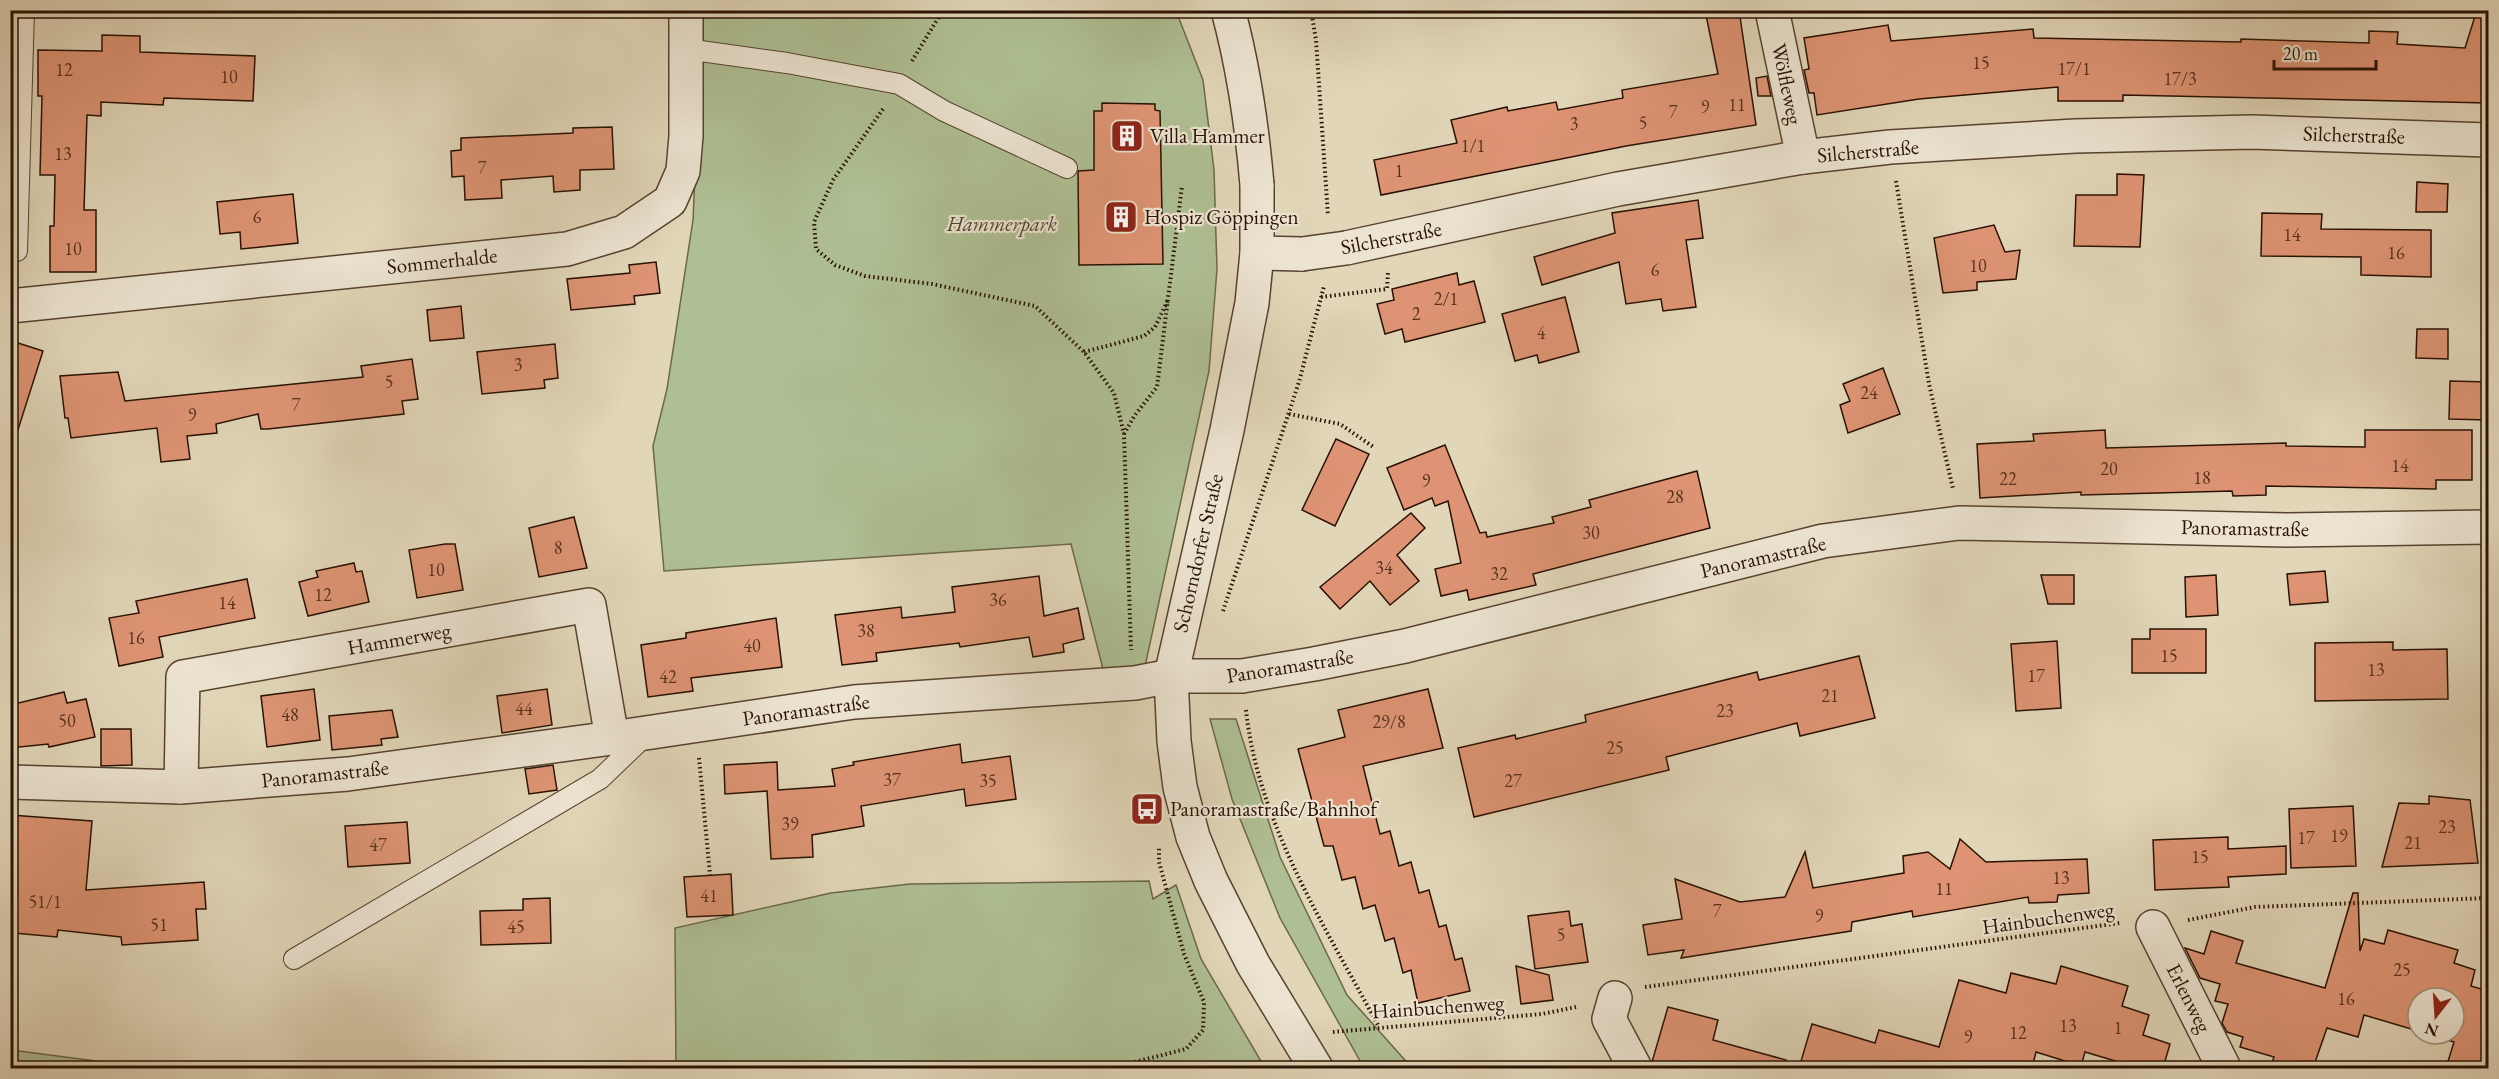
<svg xmlns="http://www.w3.org/2000/svg" width="2499" height="1079" font-family="'EB Garamond',serif">
<rect width="100%" height="100%" fill="#e1d6b8"/>
<filter id="stains"><feTurbulence type="fractalNoise" baseFrequency=".00333" numOctaves="4"/><feColorMatrix values="0 0 0 0 .2 0 0 0 0 .09 0 0 0 0 .02 0 0 0 .5 -.17"/></filter>
<radialGradient id="worn" r=".72"><stop offset=".6" stop-color="#630" stop-opacity="0"/><stop offset="1" stop-color="#630" stop-opacity=".3"/></radialGradient>
<g fill="#aebf93" stroke="#6c684b" stroke-width="1.5">
<path d="M796,10l380,1 27,69 11,90 3,99 -8,102 -65,300 -41,-2 -32,-125 -407,27 -11,-125 14,-57 26,-169 9,-204z"/>
<path d="M1210,719h26l44,138 67,138 65,73h-48l-84,-150 -48,-119z"/>
<path d="M1149,881l4,18 23,-14 25,74 64,109h-589l-1,-140 156,-35 79,-9z"/>
<path d="M11,1050l139,18h-139z"/>
</g>
<g fill="#de9474" stroke="#291103" stroke-width="1.5">
<path d="M1705,10h34l17,115 -130,21 -245,49 -7,-35 83,-17 -6,-23 56,-13 1,4 48,-9 2,8 65,-12 -1,-8 96,-16z"/>
<path d="M2477,10h11v93l-365,-8v6h-65v-14l-139,12 -102,16 -3,-22h-5l-5,-23 5,-1 -5,-31 84,-13 3,16 142,-12 1,9 207,4v-3l128,4v-12l29,1 -1,12 68,4z"/>
<path d="M102,35l38,1v16l115,4 -2,45 -89,-3 -1,7 -62,-3v14l-14,-1 -3,95h12v62h-46v-46h4l1,-51h-15l2,-79h-4v-46l64,1z"/>
<path d="M1767,76l4,20h-13l-2,-18z"/>
<path d="M1102,103l53,1v6l5,1 3,153 -84,1 -1,-94 16,-1v-59h8z"/>
<path d="M612,127l2,42 -34,1v20l-26,2 -1,-16 -52,4 1,18 -37,2 -1,-24 -12,1 -1,-26 10,-1v-12l112,-5v-5z"/>
<path d="M2117,174l27,1 -4,72 -66,-1 2,-51h41z"/>
<path d="M2417,182l31,2 -1,28h-31z"/>
<path d="M293,194l5,49 -57,6 -1,-17 -20,2 -3,-32z"/>
<path d="M1698,200l5,38 -17,2 10,67 -33,4 -2,-12 -35,5 -7,-42 -77,23 -8,-28 81,-24 -3,-20z"/>
<path d="M2262,213l60,1 -1,15 110,1v47l-70,-2v-18l-100,-1z"/>
<path d="M1994,225l11,27 15,-2 -4,29 -39,3v8l-34,3 -9,-55z"/>
<path d="M656,262l4,31 -26,3 1,8 -64,6 -4,-31 63,-6 -1,-8z"/>
<path d="M1457,273l2,12 15,-4 11,41 -80,20 -3,-13 -17,5 -8,-30 17,-4 -2,-11z"/>
<path d="M1565,297l14,55 -40,11 -2,-8 -22,6 -13,-47z"/>
<path d="M461,306l3,32 -34,3 -3,-31z"/>
<path d="M2417,329h31v30l-32,-1z"/>
<path d="M18,343l25,8 -27,85 -6,-1v-69z"/>
<path d="M555,344l3,34 -14,2 1,8 -63,6 -5,-42z"/>
<path d="M412,359l6,40 -16,2 2,13 -136,15h-7l-3,-15 -42,10 1,9 -30,3 3,23 -29,3 -4,-34 -86,10 -3,-20h-3l-5,-42 58,-4 7,29 238,-24 -2,-11z"/>
<path d="M1883,368l17,46 -52,19 -8,-28 10,-4 -7,-17z"/>
<path d="M2450,381l38,1v38l-39,-1z"/>
<path d="M2105,430l1,18 180,-5v3l79,1v-17h107v50h-36v9l-170,-3v9l-33,1 -1,-5 -151,4v-3l-101,6 -3,-54 57,-3 -1,-7z"/>
<path d="M1336,439l33,15 -34,72 -33,-16z"/>
<path d="M1445,445l35,88 6,-1 1,5 67,-14 -2,-6 39,-10 -2,-7 108,-29 13,57 -177,46 3,11 -67,15 -2,-10 -26,6 -6,-27 26,-6 -13,-62 -13,5 -3,-8 -28,12 -17,-42z"/>
<path d="M1411,513l14,15 -28,27 22,26 -29,24 -20,-24 -30,28 -20,-22z"/>
<path d="M574,517l13,51 -48,9 -10,-49z"/>
<path d="M445,544h10l8,46 -46,8 -8,-48z"/>
<path d="M354,563l2,9 6,-1 7,31 -61,14 -9,-34 19,-5 -2,-6z"/>
<path d="M2325,571l3,31 -38,3 -3,-31z"/>
<path d="M2041,575h33v29h-26z"/>
<path d="M2216,575l2,40 -32,2 -1,-40z"/>
<path d="M1039,576l5,40 34,-8 6,31 -21,5 1,8 -31,5 -4,-20 -69,10 -1,-4 -83,10 1,8 -35,4 -7,-50 66,-8 1,11 53,-6 -3,-25z"/>
<path d="M247,579l8,39 -96,19 4,20 -44,9 -10,-48 30,-5 -3,-12z"/>
<path d="M776,618l6,49 -91,11 2,13 -45,6 -7,-52 45,-7v-5z"/>
<path d="M2150,629h56v44h-74v-34h18z"/>
<path d="M2057,641l4,67 -45,3 -5,-67z"/>
<path d="M2393,642v8l54,-1 1,50 -133,2v-58z"/>
<path d="M1859,656l16,62 -75,18 -3,-13 -131,34 3,13 -195,47 -16,-69 57,-13 1,4 70,-17 -1,-7 172,-43 2,8z"/>
<path d="M314,689l6,51 -53,7 -6,-51z"/>
<path d="M547,689l5,36 -50,8 -5,-37z"/>
<path d="M1428,689l15,59 -80,18 17,68 10,-3 9,35 12,-4 8,31 10,-3 10,37 7,-2 9,35 7,-2 8,33 -52,12 -7,-33 -8,3 -9,-35 -9,3 -10,-36 -12,4 -8,-32 -13,3 -9,-34h-9l-26,-97 47,-12 -7,-27z"/>
<path d="M64,692l3,11 19,-4 9,38 -46,10 -1,-3 -38,4v-43z"/>
<path d="M392,710l6,27 -17,2 1,6 -50,5 -3,-34z"/>
<path d="M101,729h30l1,36 -31,1z"/>
<path d="M960,744l2,19 48,-7 6,43 -50,7 -2,-17 -103,17 3,20 -52,9 1,22 -42,2 -4,-68 -42,3 -1,-29 53,-3 1,28 57,-4 -3,-17 22,-4 -1,-3z"/>
<path d="M553,765l4,25 -28,4 -4,-25z"/>
<path d="M2429,796l41,4 8,63 -96,4 17,-64 30,1z"/>
<path d="M2353,806l3,60 -65,2 -2,-59z"/>
<path d="M10,815l82,6 -6,69 118,-8 2,27h-10l2,31 -76,5 -1,-8 -63,-7 -1,7 -43,-4v-5h-4z"/>
<path d="M407,822l3,41 -62,4 -3,-41z"/>
<path d="M2228,837v12l58,-3v28l-58,3 1,10 -74,3 -2,-50z"/>
<path d="M1960,839l26,23 101,-3 2,34 -31,2 -1,7 -28,1 -1,-6 -115,20 -1,-6 -60,11 -1,9 -170,27 3,-8 -36,5 -5,-30 39,-6 -7,-40 65,23 45,-5 20,-45 8,36 91,-15 -1,-17 25,-4 22,17z"/>
<path d="M731,874l2,41 -46,2 -3,-40z"/>
<path d="M2353,893h5l2,58 4,-12 20,5 4,-14 70,20 -4,13 21,7 -4,16 17,5v77h-42l8,-26 -26,-8h26v-36h-36v33l-54,-16 -6,22 -31,-9 -14,40h-43l4,-11 -34,-10 3,-10 -16,-5 -5,-9 6,-19 -13,-3 5,-17 -20,-6 -15,-30 19,6 7,-23 32,10 -7,22 89,25z"/>
<path d="M550,898l1,45 -70,2 -1,-34 43,-1v-11z"/>
<path d="M1569,911l2,15 11,-2 6,38 -53,7 -7,-53z"/>
<path d="M1516,966l33,9 4,25 -32,4z"/>
<path d="M2061,966l67,20 -6,20 27,9 -6,20 27,9 -7,24h-24l-54,-16 -4,14 -45,-14 -4,16h-233l13,-44 63,19 4,-13 60,17 20,-67 47,13 5,-20 45,11z"/>
<path d="M1668,1007l50,13 -5,20 73,20 -1,8h-131l-2,-6z"/>
</g>
<g fill="none" stroke-linecap="round" stroke-linejoin="round">
<g stroke="#574230" stroke-width="22">
<g id="service">
<path d="M686,49l101,14 112,21 45,27 123,57"/>
<path d="M17,251l7,-241"/>
<path d="M294,959l306,-180 47,-45"/>
</g>
</g>
<g stroke="#574230" stroke-width="36">
<g id="minor">
<path d="M1772,10l31,147"/>
<path d="M1346,248l272,-59 185,-32 87,-10 185,-11 177,-4 236,8"/>
<path d="M1257,253l45,1"/>
<path d="M10,306l557,-57 57,-17 46,-31 13,-30 3,-35v-126"/>
<path d="M10,782l171,5 167,-13 264,-36 242,-36 281,-19 36,-7h71l72,-12 91,-18 418,-105 136,-18 328,7 201,-3"/>
<path d="M181,787l2,-110 406,-72 23,133"/>
<path d="M2153,927l71,141"/>
<path d="M1615,998l-6,21 26,49"/>
</g>
</g>
<g stroke="#574230" stroke-width="36">
<path id="tertiary" d="M1257,185v68l-5,50 -25,127 -56,246 3,65 6,46 13,50 18,44 42,83 63,104"/>
</g>
<g stroke="#291103" stroke-width="4" stroke-dasharray="1.5 3" stroke-linecap="butt">
<path d="M1311,10l5,30 12,176"/>
<path d="M912,61l31,-51"/>
<path d="M883,109l-50,71 -19,42 2,27 19,16 30,11 67,8 103,22 49,46 30,41 10,41 7,216"/>
<path d="M1896,181l33,203 24,105"/>
<path d="M1321,297l66,-8 1,-17"/>
<path d="M1084,352l60,-16 11,-9 13,-27"/>
<path d="M1289,414l51,10 35,24"/>
<path d="M1124,434l11,-19 22,-28 25,-201"/>
<path d="M1223,611l76,-229 25,-96"/>
<path d="M1246,710c12,114 80,218 133,317"/>
<path d="M699,758l11,117"/>
<path d="M2188,920l67,-13 233,-9"/>
<path d="M1645,987l475,-64"/>
<path d="M1333,1032l209,-18 34,-7"/>
<path d="M1118,1068l5,-3 63,-16 17,-19 1,-28 -20,-48 -25,-92v-15"/>
</g>
<use href="#service" stroke="#ece4d1" stroke-width="20"/>
<use href="#minor" stroke="#ece4d1" stroke-width="33"/>
<use href="#tertiary" stroke="#ece4d1" stroke-width="33"/>
<g stroke="#574230" stroke-width="36" stroke-linecap="butt">
<path id="minor-bridge" d="M1302,254l44,-6"/>
</g>
<g stroke="#574230" stroke-width="36" stroke-linecap="butt">
<path id="tertiary-bridge" d="M1228,10c16,59 24,116 29,175"/>
</g>
<use href="#minor-bridge" stroke="#ece4d1" stroke-width="33"/>
<use href="#tertiary-bridge" stroke="#ece4d1" stroke-width="33"/>
</g>
<defs>
<g id="building-square" transform="scale(1.725)"><rect x="-9" y="-9" width="18" height="18" rx="4" fill="#8f2418" stroke="#ece4d1"/><path d="M-4-6H4V6H1V3H-1V6H-4ZM-2.5-4.3h1.7v1.8h-1.7ZM.8-4.3h1.7v1.8H.8ZM-2.5-1h1.7V.8h-1.7ZM.8-1h1.7V.8H.8Z" fill="#fff"/></g>
<g id="bus-square" transform="scale(1.725)"><rect x="-9" y="-9" width="18" height="18" rx="4" fill="#8f2418" stroke="#ece4d1"/><path d="M-5-6H5V4H4V6H2V4H-2V6H-4V4H-5ZM-3.5-4V0h7V-4ZM-3.5 1.2v1.5H-2V1.2ZM2 1.2v1.5H3.5V1.2Z" fill="#fff"/></g>
</defs>
<g fill-rule="evenodd">
<use href="#building-square" x="1127" y="136"/>
<use href="#building-square" x="1121" y="217"/>
<use href="#bus-square" x="1147" y="809"/>
</g>
<g text-anchor="middle" stroke-width="4.5" stroke-linejoin="round" paint-order="stroke">
<g font-size="18" fill="#56321f">
<text x="1981" y="69">15</text>
<text x="2074" y="75">17/1</text>
<text x="64" y="76">12</text>
<text x="229" y="83">10</text>
<text x="2180" y="85">17/3</text>
<text x="1737" y="111">11</text>
<text x="1705" y="113">9</text>
<text x="1673" y="118">7</text>
<text x="1643" y="129">5</text>
<text x="1574" y="130">3</text>
<text x="1473" y="152">1/1</text>
<text x="63" y="160">13</text>
<text x="482" y="174">7</text>
<text x="1399" y="177">1</text>
<text x="257" y="223">6</text>
<text x="2292" y="241">14</text>
<text x="73" y="255">10</text>
<text x="2396" y="259">16</text>
<text x="1978" y="272">10</text>
<text x="1655" y="276">6</text>
<text x="1446" y="305">2/1</text>
<text x="1416" y="320">2</text>
<text x="1541" y="339">4</text>
<text x="518" y="371">3</text>
<text x="389" y="388">5</text>
<text x="1869" y="399">24</text>
<text x="296" y="411">7</text>
<text x="192" y="421">9</text>
<text x="2400" y="472">14</text>
<text x="2109" y="475">20</text>
<text x="2202" y="484">18</text>
<text x="2008" y="485">22</text>
<text x="1426" y="487">9</text>
<text x="1675" y="503">28</text>
<text x="1591" y="539">30</text>
<text x="558" y="554">8</text>
<text x="1384" y="574">34</text>
<text x="436" y="576">10</text>
<text x="1499" y="580">32</text>
<text x="323" y="601">12</text>
<text x="998" y="606">36</text>
<text x="227" y="609">14</text>
<text x="866" y="637">38</text>
<text x="136" y="644">16</text>
<text x="752" y="652">40</text>
<text x="2169" y="662">15</text>
<text x="2376" y="676">13</text>
<text x="2036" y="682">17</text>
<text x="668" y="683">42</text>
<text x="1830" y="702">21</text>
<text x="524" y="715">44</text>
<text x="1725" y="717">23</text>
<text x="290" y="721">48</text>
<text x="67" y="727">50</text>
<text x="1389" y="728">29/8</text>
<text x="1615" y="754">25</text>
<text x="892" y="786">37</text>
<text x="988" y="787">35</text>
<text x="1513" y="787">27</text>
<text x="790" y="830">39</text>
<text x="2447" y="833">23</text>
<text x="2339" y="842">19</text>
<text x="2306" y="844">17</text>
<text x="2413" y="849">21</text>
<text x="378" y="851">47</text>
<text x="2200" y="863">15</text>
<text x="2061" y="884">13</text>
<text x="1944" y="895">11</text>
<text x="709" y="902">41</text>
<text x="45" y="908">51/1</text>
<text x="1717" y="917">7</text>
<text x="1819" y="922">9</text>
<text x="159" y="931">51</text>
<text x="516" y="933">45</text>
<text x="1561" y="941">5</text>
<text x="2402" y="976">25</text>
<text x="2346" y="1005">16</text>
<text x="2068" y="1032">13</text>
<text x="2118" y="1034">1</text>
<text x="2018" y="1039">12</text>
<text x="1968" y="1043">9</text>
</g>
<g font-size="21" fill="#291103" stroke="#ece4d1">
<text transform="translate(1787 84) rotate(78)" y="7">Wölfleweg</text>
<text transform="translate(2354 135) rotate(2)" y="7">Silcherstraße</text>
<text transform="translate(1868 151) rotate(-5)" y="7">Silcherstraße</text>
<text transform="translate(1391 238) rotate(-11)" y="7">Silcherstraße</text>
<text transform="translate(442 261) rotate(-6)" y="7">Sommerhalde</text>
<text transform="translate(2245 528) rotate(1)" y="7">Panoramastraße</text>
<text transform="translate(1198 553) rotate(-77)" y="7">Schorndorfer Straße</text>
<text transform="translate(1763 557) rotate(-13)" y="7">Panoramastraße</text>
<text transform="translate(399 639) rotate(-10)" y="7">Hammerweg</text>
<text transform="translate(1290 666) rotate(-9)" y="7">Panoramastraße</text>
<text transform="translate(806 710) rotate(-8)" y="7">Panoramastraße</text>
<text transform="translate(325 774) rotate(-6)" y="7">Panoramastraße</text>
<text transform="translate(2048 918) rotate(-8)" y="7">Hainbuchenweg</text>
<text transform="translate(2189 998) rotate(63)" y="7">Erlenweg</text>
<text transform="translate(1438 1007) rotate(-4)" y="7">Hainbuchenweg</text>
</g>
<g font-size="21" fill="#291103" stroke="#ece4d1" text-anchor="start">
<text x="1150" y="143">Villa Hammer</text>
<text x="1144" y="224">Hospiz Göppingen</text>
<text x="1170" y="816">Panoramastraße/Bahnhof</text>
</g>
<g font-size="21" font-style="italic" fill="#51452e" stroke="#ece4d1">
<text x="1002" y="231">Hammerpark</text>
</g>
</g>
<rect width="2499" height="1079" fill="none" stroke="#e1d6b8" stroke-width="36"/>
<rect x="12" y="12" width="2475" height="1055" fill="none" stroke="#291103" stroke-width="3"/>
<rect x="18" y="18" width="2463" height="1043" fill="none" stroke="#291103" stroke-width="1.5"/>
<g transform="translate(2436 1016) rotate(197)"><circle r="28" fill="#ece4d1" stroke="#9e907f" stroke-width="1.5"/>
<path d="M0-4.5L10 22L0 15L-10 22Z" fill="#8f2418"/>
<text y="-9" font-size="16" font-weight="bold" text-anchor="middle" fill="#291103">N</text>
</g>
<path d="M2274 60v9h102v-9" fill="none" stroke="#291103" stroke-width="3"/>
<text x="2283" y="60" font-size="18" fill="#291103" stroke="#ece4d1" stroke-width="4.5" paint-order="stroke">20 m</text>
<rect width="100%" height="100%" filter="url(#stains)"/>
<rect width="100%" height="100%" fill="url(#worn)"/>
</svg>
